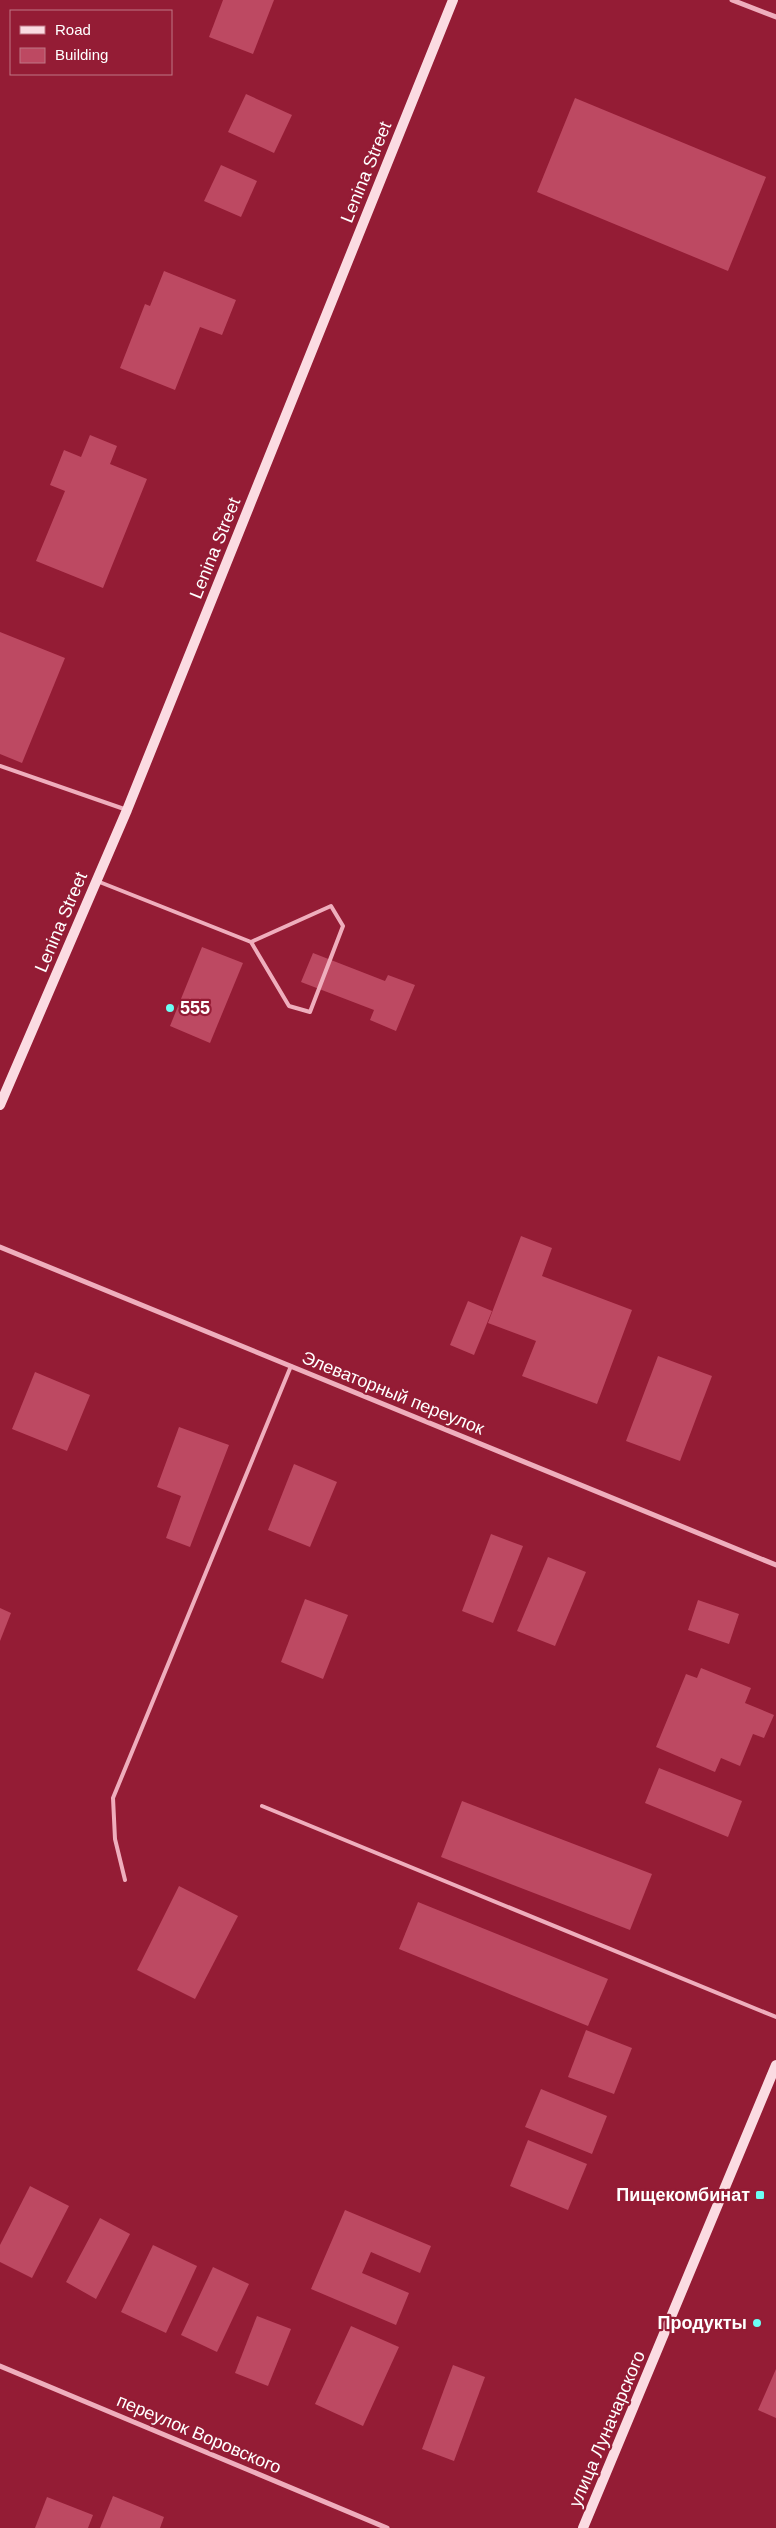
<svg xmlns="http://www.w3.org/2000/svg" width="776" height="2528" font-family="Arial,sans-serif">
<rect width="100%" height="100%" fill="#941c35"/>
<g fill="#bd4962">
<path d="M223,0h51l-21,54 -44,-17z"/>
<path d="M246,94l46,21 -18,38 -46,-21z"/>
<path d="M575,98l191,79 -38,94 -191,-79z"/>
<path d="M221,165l36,16 -16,36 -37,-16z"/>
<path d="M164,271l72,29 -14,35 -22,-8 -25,63 -55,-22 25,-64 5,2z"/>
<path d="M90,435l27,11 -7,18 37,15 -44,109 -67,-27 29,-70 -15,-6 14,-35 17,7z"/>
<path d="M0,632l65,26 -43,105 -22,-9z"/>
<path d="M202,947l41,16 -33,80 -40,-17z"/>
<path d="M313,953l72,28 3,-6 27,10 -19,46 -26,-11 4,-10 -73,-28z"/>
<path d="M521,1236l31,12 -10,28 90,34 -35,94 -75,-28 14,-35 -48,-18z"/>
<path d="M468,1301l24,10 -18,44 -24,-10z"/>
<path d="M658,1356l54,20 -32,85 -54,-20z"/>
<path d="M35,1372l55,23 -23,56 -55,-22z"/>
<path d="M179,1427l50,18 -39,102 -24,-9 15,-42 -24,-9z"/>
<path d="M294,1464l43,18 -27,65 -42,-17z"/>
<path d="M491,1534l32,12 -30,77 -31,-12z"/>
<path d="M548,1557l38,15 -31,74 -38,-15z"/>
<path d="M305,1599l43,16 -25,64 -42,-17z"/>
<path d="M698,1600l41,14 -10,30 -41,-14z"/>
<path d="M0,1608l11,5 -11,28z"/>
<path d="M701,1668l50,20 -6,15 29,12 -10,23 -11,-4 -13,32 -19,-8 -6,14 -59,-25 30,-73 11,4z"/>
<path d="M659,1768l83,33 -14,36 -83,-34z"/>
<path d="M462,1801l190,73 -22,56 -189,-73z"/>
<path d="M179,1886l59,30 -43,83 -58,-29z"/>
<path d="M418,1902l190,77 -20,47 -189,-77z"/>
<path d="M586,2030l46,18 -18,46 -46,-17z"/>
<path d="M541,2089l66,27 -15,38 -67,-27z"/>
<path d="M528,2140l59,24 -19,46 -58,-24z"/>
<path d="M30,2186l39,20 -37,72 -32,-16v-17z"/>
<path d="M345,2210l86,36 -11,27 -49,-21 -9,21 47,20 -13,32 -85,-36z"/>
<path d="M100,2218l30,16 -34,65 -30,-17z"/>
<path d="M153,2245l44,21 -31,67 -45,-21z"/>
<path d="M213,2267l36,17 -32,68 -36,-17z"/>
<path d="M257,2316l34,13 -23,57 -33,-13z"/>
<path d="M351,2326l48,21 -36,79 -48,-22z"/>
<path d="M453,2365l32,12 -31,84 -32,-12z"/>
<path d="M776,2369v49l-18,-8z"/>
<path d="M113,2496l51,21 -4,11h-60z"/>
<path d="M47,2497l46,18 -5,13h-53z"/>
</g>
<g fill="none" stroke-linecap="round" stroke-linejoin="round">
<g stroke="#efaebd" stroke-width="4">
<path d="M0,766l127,44"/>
<path d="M97,881l154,61 38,64 21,6 33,-86 -12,-20 -80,36"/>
<path d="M262,1806l514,211"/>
<path d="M125,1880l-10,-41 -2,-41 178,-432"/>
</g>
<g stroke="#efaebd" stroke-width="5">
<path d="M732,0l44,17"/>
<path d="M0,1247l776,318"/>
<path d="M0,2366l387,162"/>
</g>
<g stroke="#fbdbe2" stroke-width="10">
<path d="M0,1105l127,-295 326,-810"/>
<path d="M583,2528l193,-463"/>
</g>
</g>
<g fill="#6cfff5" stroke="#941c35" stroke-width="2">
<circle cx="170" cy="1008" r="5"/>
<rect x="755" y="2190" width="10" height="10" rx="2.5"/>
<circle cx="757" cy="2323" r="5"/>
</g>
<g text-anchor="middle" stroke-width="4.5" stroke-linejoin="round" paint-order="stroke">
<g font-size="18" fill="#fff" stroke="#941c35">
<text transform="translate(366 172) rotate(-68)" y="6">Lenina Street</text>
<text transform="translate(215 548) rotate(-68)" y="6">Lenina Street</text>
<text transform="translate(61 922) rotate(-67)" y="6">Lenina Street</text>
<text transform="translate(393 1393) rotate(22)" y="6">Элеваторный переулок</text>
<text transform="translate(607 2429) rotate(-67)" y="6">улица Луначарского</text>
<text transform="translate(199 2434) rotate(23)" y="6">переулок Воровского</text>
</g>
<g font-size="18" font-weight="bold" fill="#fff" stroke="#941c35" text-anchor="end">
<text x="180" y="1014" text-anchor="start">555</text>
<text x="750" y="2201">Пищекомбинат</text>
<text x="747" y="2329">Продукты</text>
</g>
</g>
<rect x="10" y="10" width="162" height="65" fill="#941c35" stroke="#bf7786"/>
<rect x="20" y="26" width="25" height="8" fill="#fbdbe2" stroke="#bf7786"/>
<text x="55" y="35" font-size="15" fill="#ffffff">Road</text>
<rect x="20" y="48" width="25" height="15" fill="#bd4962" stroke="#bf7786"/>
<text x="55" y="60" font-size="15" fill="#ffffff">Building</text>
</svg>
